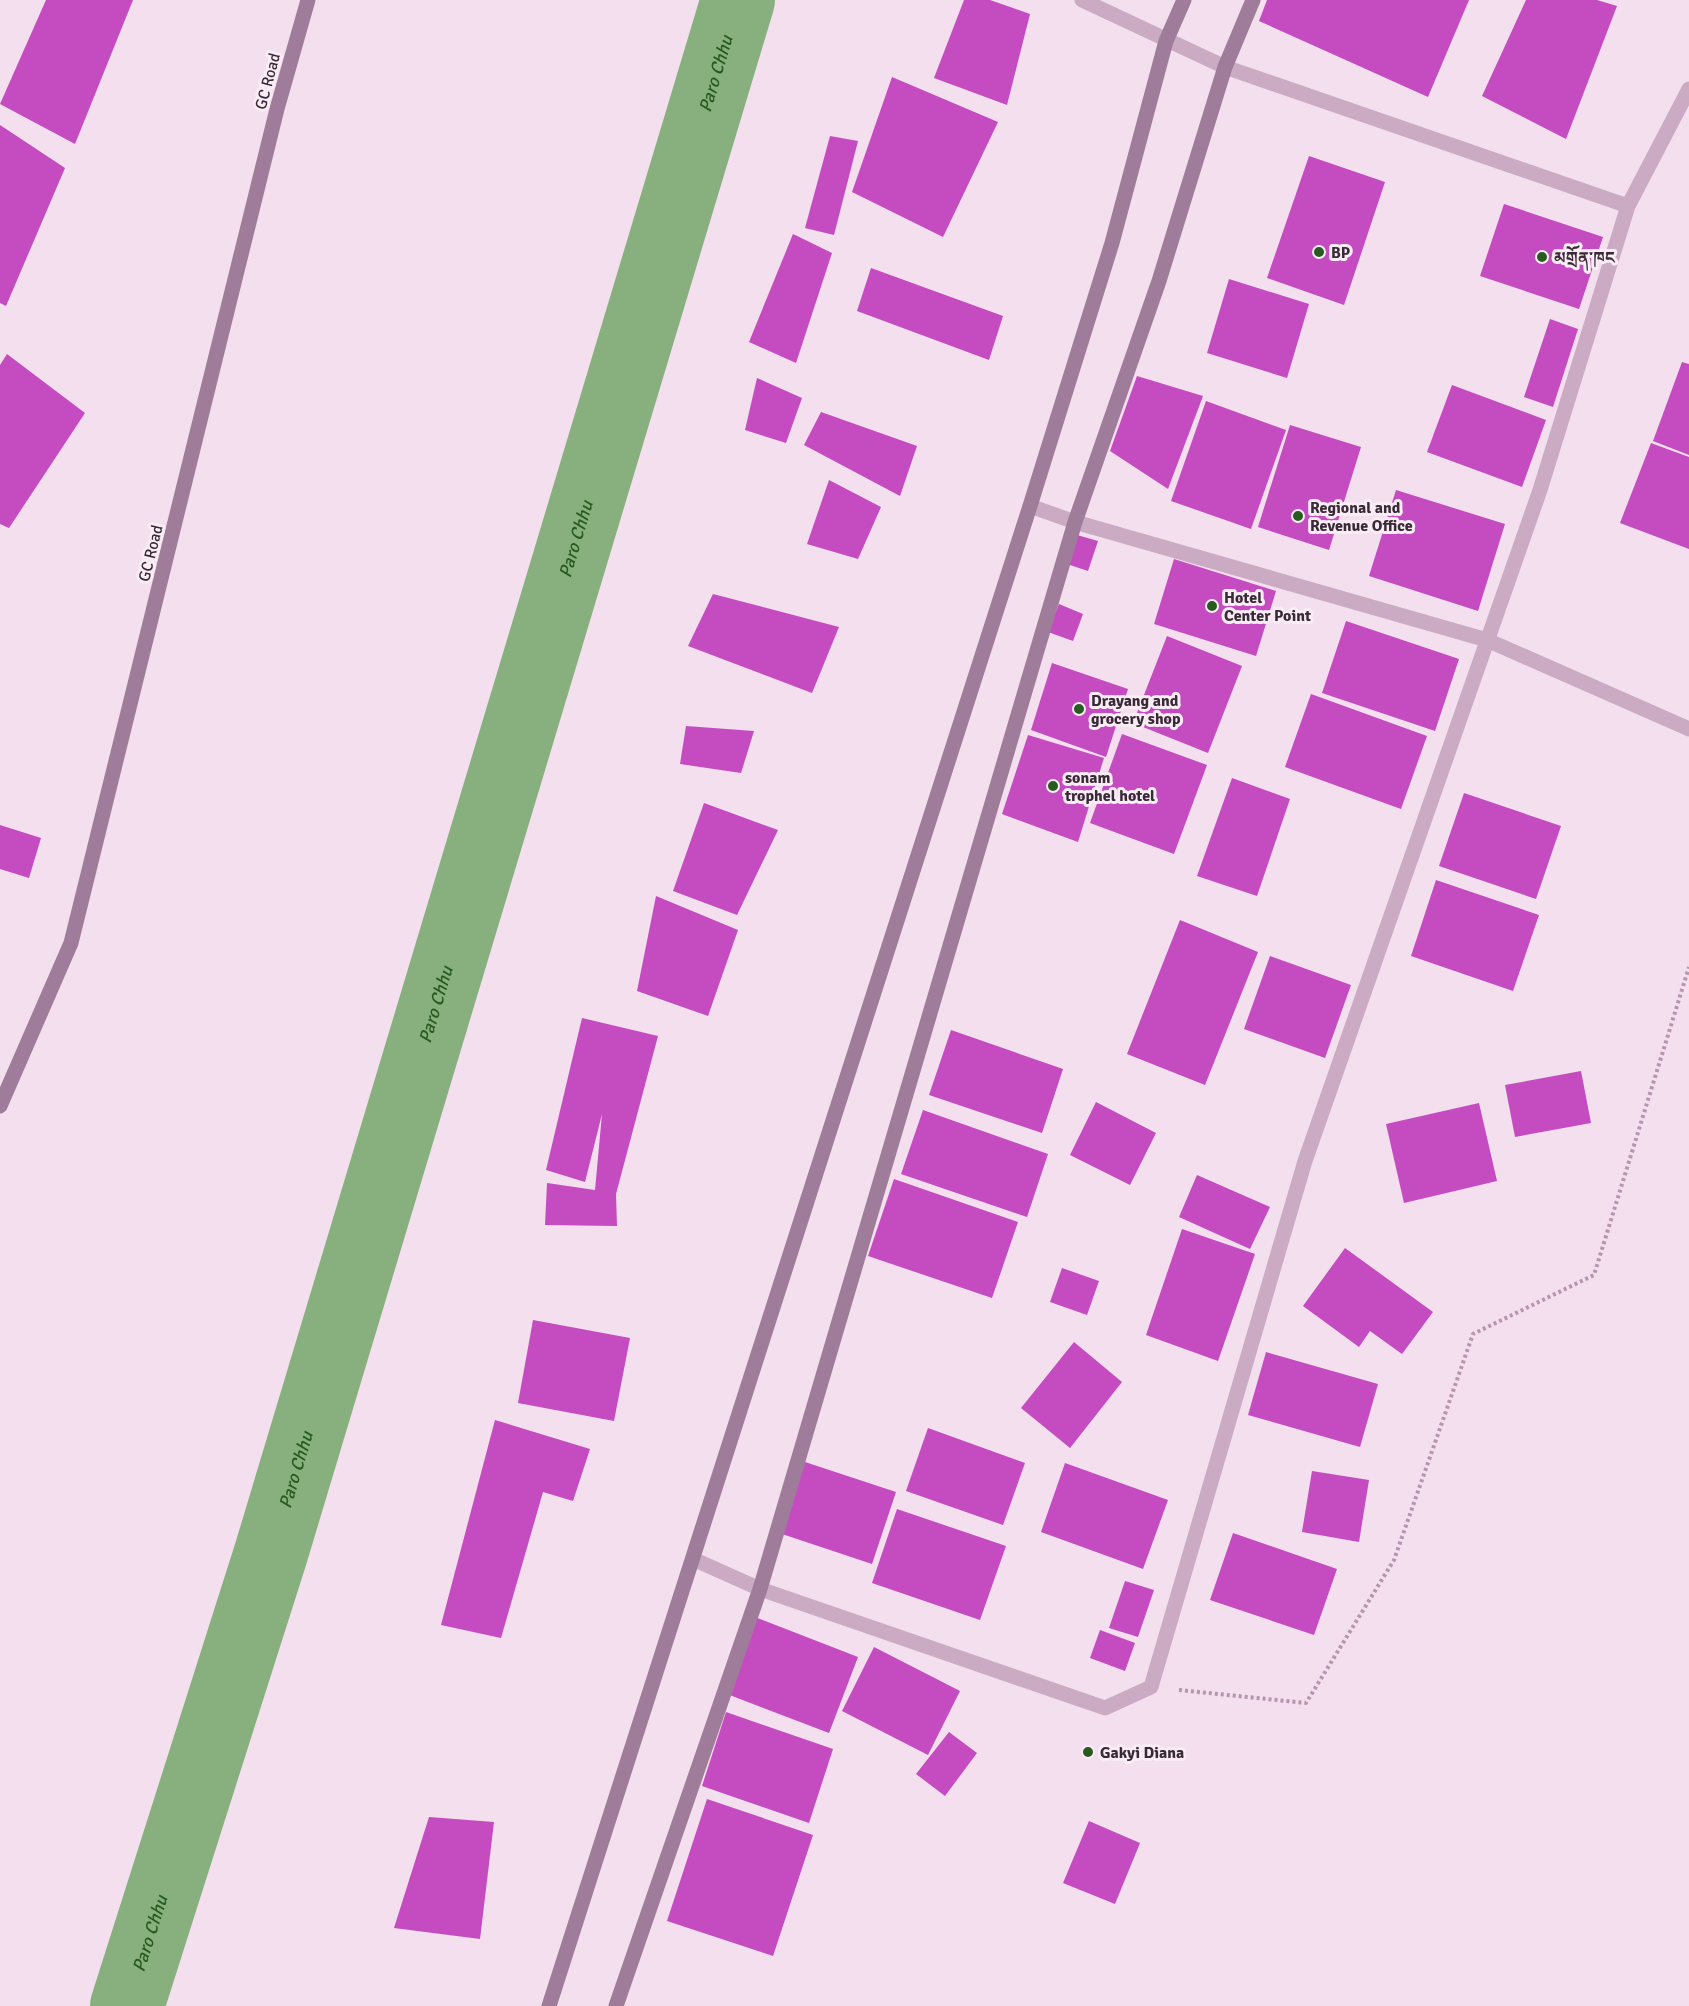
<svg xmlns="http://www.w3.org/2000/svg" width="1689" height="2006" font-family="Signika,'Noto Serif Tibetan',sans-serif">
<rect width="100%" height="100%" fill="#f3dfed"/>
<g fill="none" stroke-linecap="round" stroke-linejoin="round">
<path stroke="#87b07e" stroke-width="74" id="s1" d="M127,2006l144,-453 467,-1553"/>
</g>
<g fill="#c54bc1">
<path d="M46,0h87l-58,144 -75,-40z"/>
<path d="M964,0h26l40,14 -23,91 -73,-27z"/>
<path d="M1267,0h202l-41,97 -169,-76z"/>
<path d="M1526,0h71l20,6 -51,133 -84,-43z"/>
<path d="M892,77l106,45 -55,115 -91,-45z"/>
<path d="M0,125l65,43 -59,138 -6,-3z"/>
<path d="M830,136l28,5 -24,94 -29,-7z"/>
<path d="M1309,156l76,26 -41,123 -77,-27z"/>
<path d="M1504,204l99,33 -24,72 -99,-33z"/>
<path d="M793,234l39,19 -36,110 -47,-21z"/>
<path d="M871,268l132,48 -14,44 -132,-49z"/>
<path d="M1229,279l80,25 -22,74 -80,-25z"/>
<path d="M1550,319l28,10 -25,78 -29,-10z"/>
<path d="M7,354l78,59 -76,115 -9,-4v-159z"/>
<path d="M1682,362l7,2v91l-36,-14z"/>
<path d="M1137,376l66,20 -35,93 -58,-38z"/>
<path d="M757,378l45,20 -16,45 -41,-13z"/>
<path d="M1452,385l94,35 -24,67 -95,-35z"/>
<path d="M1206,401l80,29 -35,99 -80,-28z"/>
<path d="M821,412l96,34 -17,50 -96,-51z"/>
<path d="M1290,425l71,22 -32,103 -71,-23z"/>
<path d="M1651,443l38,14v92l-69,-26z"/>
<path d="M829,480l52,27 -23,52 -51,-15z"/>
<path d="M1396,490l109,34 -27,87 -109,-35z"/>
<path d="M1077,535l21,6 -10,30 -21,-7z"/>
<path d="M1174,559l102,32 -20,65 -102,-32z"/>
<path d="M713,594l126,33 -27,66 -124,-47z"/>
<path d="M1059,604l24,10 -10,27 -25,-9z"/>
<path d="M1346,621l113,38 -24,72 -113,-38z"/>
<path d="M1167,636l75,30 -34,87 -75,-30z"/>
<path d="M1052,663l76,26 -22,68 -75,-27z"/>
<path d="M1311,694l116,42 -26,73 -116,-42z"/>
<path d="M686,726l68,5 -13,42 -61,-9z"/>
<path d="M1122,734l85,31 -33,89 -84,-31z"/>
<path d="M1028,735l76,23 -26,84 -76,-28z"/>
<path d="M1232,778l58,21 -33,97 -60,-20z"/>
<path d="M1464,793l97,33 -25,73 -97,-33z"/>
<path d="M704,803l74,27 -41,85 -64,-24z"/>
<path d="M0,825l41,13 -12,40 -29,-9z"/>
<path d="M1436,880l103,35 -26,76 -102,-35z"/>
<path d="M656,896l82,34 -30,86 -71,-25z"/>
<path d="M1180,920l78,32 -53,133 -78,-31z"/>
<path d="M1270,956l81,29 -26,73 -81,-29z"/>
<path d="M582,1018l76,18 -42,158 1,32 -72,-1 2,-42 48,7 7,-76 -17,68 -39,-12z"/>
<path d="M951,1030l112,39 -21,64 -113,-38z"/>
<path d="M1581,1071l10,52 -76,14 -10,-52z"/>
<path d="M1096,1102l60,31 -26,52 -60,-30z"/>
<path d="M1479,1103l18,78 -93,22 -18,-79z"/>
<path d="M923,1110l125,44 -21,63 -126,-43z"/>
<path d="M1197,1175l73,32 -20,42 -71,-32z"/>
<path d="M894,1179l124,43 -26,76 -124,-42z"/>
<path d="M1182,1229l73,25 -37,107 -72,-26z"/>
<path d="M1345,1248l88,64 -31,42 -32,-23 -11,16 -56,-41z"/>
<path d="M1062,1268l37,13 -12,34 -37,-13z"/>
<path d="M533,1320l97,18 -16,83 -96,-18z"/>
<path d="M1074,1342l48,40 -52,66 -49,-40z"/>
<path d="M1266,1352l112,32 -18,63 -112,-32z"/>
<path d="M495,1420l95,29 -17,52 -30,-9 -42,146 -60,-13z"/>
<path d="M928,1428l97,35 -22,62 -97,-34z"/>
<path d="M805,1462l91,30 -24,72 -90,-30z"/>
<path d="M1065,1463l103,37 -25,69 -102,-37z"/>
<path d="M1312,1471l57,9 -10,62 -57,-10z"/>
<path d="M897,1509l109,37 -26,74 -108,-37z"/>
<path d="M1233,1533l104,36 -23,66 -104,-35z"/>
<path d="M1125,1581l29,9 -16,47 -29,-9z"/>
<path d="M755,1617l103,40 -29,76 -102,-39z"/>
<path d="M1100,1630l35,13 -10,28 -35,-13z"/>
<path d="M874,1647l86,44 -32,64 -86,-44z"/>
<path d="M726,1712l107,37 -24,74 -107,-37z"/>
<path d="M949,1732l28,21 -32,43 -29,-22z"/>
<path d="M707,1799l106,36 -40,121 -106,-35z"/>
<path d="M429,1817l65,5 -14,117 -86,-11z"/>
<path d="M1089,1821l51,22 -25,61 -52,-21z"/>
</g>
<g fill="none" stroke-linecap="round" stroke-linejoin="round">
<path stroke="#b795b0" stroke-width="4" stroke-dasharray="3 3" stroke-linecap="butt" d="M1179,1690l127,13 88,-143 79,-226 121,-59 95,-308"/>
<g stroke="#cbabc3" stroke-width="15">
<path d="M1082,0l143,67 403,139"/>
<path d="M1030,506l45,16 412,118 202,89"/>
<path d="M693,1559l67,30 345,119 46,-21 154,-526 235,-671 88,-284 61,-117"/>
</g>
<g stroke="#9f7c9a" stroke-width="15">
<path d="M0,1106l71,-163 206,-834 31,-109"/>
<path d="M549,2006l481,-1500 82,-263 54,-202 18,-41"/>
<path d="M616,2006l144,-417 315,-1067 84,-241 66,-214 28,-67"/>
</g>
</g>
<g fill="#285b1f" stroke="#faecf5" stroke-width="2">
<circle cx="1319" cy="252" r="6"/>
<circle cx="1542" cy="257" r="6"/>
<circle cx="1298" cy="516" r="6"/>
<circle cx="1212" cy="606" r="6"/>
<circle cx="1079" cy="709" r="6"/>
<circle cx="1053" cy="786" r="6"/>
<circle cx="1088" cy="1752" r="6"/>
</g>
<g text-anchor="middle" stroke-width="6" stroke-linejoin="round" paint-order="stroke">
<g font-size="16" fill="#392a37" stroke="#faecf5">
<text transform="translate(267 81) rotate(-75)" y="6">GC Road</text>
<text transform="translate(150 553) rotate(-76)" y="6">GC Road</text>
</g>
<g font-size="16" font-weight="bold" fill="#392a37" stroke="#faecf5" text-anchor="start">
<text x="1331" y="258">BP</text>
<text x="1554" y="263">མགྲོན་ཁང</text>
<text x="1310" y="513">Regional and<tspan x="1310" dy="18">Revenue Office</tspan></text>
<text x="1224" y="603">Hotel<tspan x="1224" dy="18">Center Point</tspan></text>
<text x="1091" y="706">Drayang and<tspan x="1091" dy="18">grocery shop</tspan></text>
<text x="1065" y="783">sonam<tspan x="1065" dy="18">trophel hotel</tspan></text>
<text x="1100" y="1758">Gakyi Diana</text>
</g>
<g font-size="18" font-style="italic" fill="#285b1f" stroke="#faecf5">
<text dy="6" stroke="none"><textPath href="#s1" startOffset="2020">Paro Chhu</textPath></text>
<text dy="6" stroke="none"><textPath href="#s1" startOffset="1534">Paro Chhu</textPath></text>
<text dy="6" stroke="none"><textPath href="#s1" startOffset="1048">Paro Chhu</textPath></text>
<text dy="6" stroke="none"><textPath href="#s1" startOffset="562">Paro Chhu</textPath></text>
<text dy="6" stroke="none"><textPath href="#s1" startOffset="76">Paro Chhu</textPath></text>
</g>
</g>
</svg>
